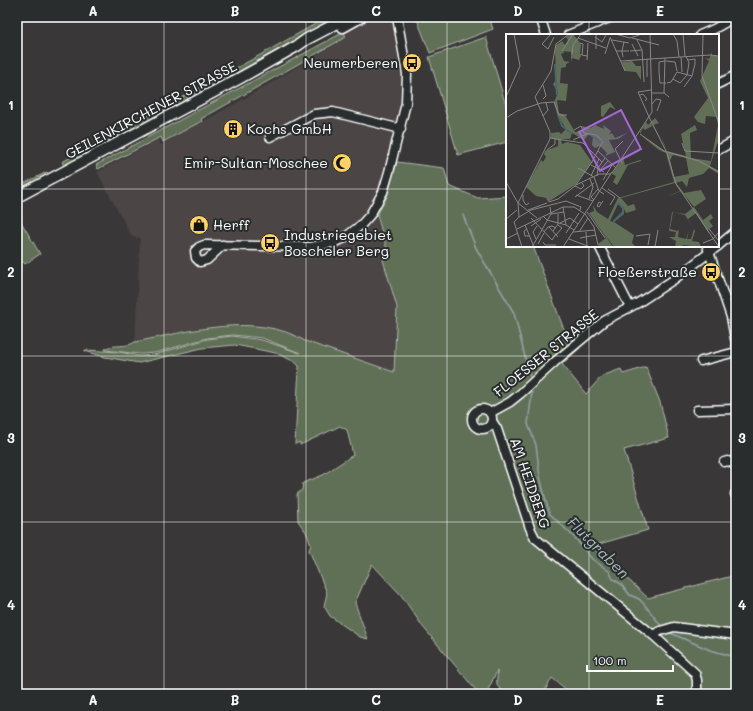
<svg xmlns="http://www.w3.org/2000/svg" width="753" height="711" font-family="Mali,sans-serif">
<rect width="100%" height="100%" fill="#393738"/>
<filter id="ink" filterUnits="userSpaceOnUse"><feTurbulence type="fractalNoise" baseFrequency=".025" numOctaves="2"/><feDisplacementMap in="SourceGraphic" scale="8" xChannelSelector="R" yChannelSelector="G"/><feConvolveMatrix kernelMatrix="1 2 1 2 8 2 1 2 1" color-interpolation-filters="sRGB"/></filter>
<g filter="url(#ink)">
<path fill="#4b4444" d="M372,17h31l9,76 -15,69 -11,37 3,52 -6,9 14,47 -3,65 -89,-31 -12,-7 -69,-9 -89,17 5,-104 -8,-1 -35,-65 61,-32 2,5 87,-48 100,-60 -2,-6z"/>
<g fill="#616f57" stroke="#b0b7ab">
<path d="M324,17h15l-275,149 -2,-4 191,-103 71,-40z"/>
<path d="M416,17h73l4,12 -63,24z"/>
<path d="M344,32l2,5 -145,82 1,2 -39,21 -2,-5 -63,32 -2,-4z"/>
<path d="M486,37l21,72v33l-49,13 -29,-98z"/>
<path d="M397,162l47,6 5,18 29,12 29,-2v50h26l30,81 12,13 5,8 -18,16 24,30 16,-18 19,-7 2,5 23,-7 14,35 9,36 -45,12 24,80 -56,16 56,52 88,-23v119h-164l-20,-16 -9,16c-12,0 -42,5 -46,-10 -1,-4 1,-9 0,-13l-11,23h-7l-56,-67 -22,-32 -29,-31 -17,39 13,36 -8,-2 -30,-21 -6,-10 3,-13 -18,-43 2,-5 -5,-13 -8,-11 -1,-27 5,-4 1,-7 20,-8 30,-20 -6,-25 -7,-4 -40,19v-3l-5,2 4,-78 -4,-4 -19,-9 -41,-8 -33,3 -63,15 -34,-6 -20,-6v-1l35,2 19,4 15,-1 53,-16 25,-3 30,4 38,13 -38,-15 -29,-3 -26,3 -52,15 -15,1 -35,-4 1,-2c10,-4 20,0 29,-6 52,-10 121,-31 170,-1l89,31 3,-65 -14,-47 5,-7 -11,-38 10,-18z"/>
<path d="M47,172l2,3 -32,17v-11l6,3z"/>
<path d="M17,215l23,39 -15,10 -8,-8z"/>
</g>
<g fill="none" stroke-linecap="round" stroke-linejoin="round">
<g stroke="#92a3a8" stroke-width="1.5">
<path d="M463,215l13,33 38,65 16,64"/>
<path d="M532,392l-4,32 8,21 4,32 9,36 27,26 16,20 17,12 4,8 8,5 9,11 9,4 5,5 18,23"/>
<path d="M668,632l42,18 26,7"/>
</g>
<g stroke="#fff" stroke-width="11">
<g id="minor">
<path d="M540,17l6,18"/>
<path d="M568,35l44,-18"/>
<path d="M700,35l14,-6 21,-12"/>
<path d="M718,84l18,-9"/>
<path d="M270,137l44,-23 19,-2 68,17"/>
<path d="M718,150l18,-10"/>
<path d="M223,245l-16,15 -7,2 -4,-4 -1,-7 4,-4 5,-2 106,2 23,-4 10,-4 18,-14 9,-10 13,-23 6,-20 17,-69 1,-29 -10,-57"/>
<path d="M599,246l31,61"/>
<path d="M707,246l24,71 5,27"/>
<path d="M718,246l18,-15"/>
<path d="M701,361l35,-9"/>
<circle cx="482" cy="419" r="10"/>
<path d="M697,410l39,-1"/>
<path d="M490,413l20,-11 10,-8 37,-34 47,-39 34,-18 35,-23 45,-34"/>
<path d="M492,421l5,8 33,99 5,10 118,97 42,38 2,7v14"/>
<path d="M724,462l4,-1 8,4"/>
<path d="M735,494l1,-1"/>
<path d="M653,635l7,-4 14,-4 62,8"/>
</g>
</g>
<g stroke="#fff" stroke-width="13">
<g id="major">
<path d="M343,27l18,-10"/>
<path d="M17,197l223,-119 57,-32 10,-7 42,-22"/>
</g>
</g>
<use href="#minor" stroke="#2a2d2e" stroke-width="8"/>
<use href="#major" stroke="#2a2d2e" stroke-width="10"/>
</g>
</g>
<path fill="none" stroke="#fff" stroke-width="1" stroke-opacity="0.55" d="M164,17v677M306,17v677M447,17v677M589,17v18M17,189h490M718,189h18M589,246v448M17,356h719M17,522h719"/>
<defs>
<g id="bus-disc" transform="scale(1)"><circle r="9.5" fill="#ffd166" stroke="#2a2d2e"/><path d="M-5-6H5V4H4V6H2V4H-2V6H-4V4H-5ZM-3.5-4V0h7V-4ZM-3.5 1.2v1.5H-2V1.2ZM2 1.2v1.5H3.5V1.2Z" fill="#111"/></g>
<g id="building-disc" transform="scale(1)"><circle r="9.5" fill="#ffd166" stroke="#2a2d2e"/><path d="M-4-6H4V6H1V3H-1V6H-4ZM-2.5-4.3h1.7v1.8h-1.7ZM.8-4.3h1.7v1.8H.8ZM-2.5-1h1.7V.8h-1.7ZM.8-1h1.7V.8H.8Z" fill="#111"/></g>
<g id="mosque-disc" transform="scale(1)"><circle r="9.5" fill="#ffd166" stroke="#2a2d2e"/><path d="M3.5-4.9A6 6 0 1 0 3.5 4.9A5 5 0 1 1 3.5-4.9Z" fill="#111"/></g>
<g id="shop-disc" transform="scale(1)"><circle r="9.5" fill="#ffd166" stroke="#2a2d2e"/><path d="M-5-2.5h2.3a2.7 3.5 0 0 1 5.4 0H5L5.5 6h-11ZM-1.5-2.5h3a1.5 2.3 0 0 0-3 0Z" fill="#111"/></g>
</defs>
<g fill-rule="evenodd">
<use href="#bus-disc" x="412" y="63"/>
<use href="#building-disc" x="233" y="129"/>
<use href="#mosque-disc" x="342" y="163"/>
<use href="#shop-disc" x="199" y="225"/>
<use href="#bus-disc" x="270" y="243"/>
<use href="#bus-disc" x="711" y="272"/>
</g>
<g text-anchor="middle" stroke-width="4" stroke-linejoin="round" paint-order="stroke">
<g font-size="14" fill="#fff" stroke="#2a2d2e" text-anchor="end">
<text x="398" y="68">Neumerberen</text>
<text x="247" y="134" text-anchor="start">Kochs GmbH</text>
<text x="328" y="168">Emir-Sultan-Moschee</text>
<text x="213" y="230" text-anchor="start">Herff</text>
<text x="284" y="240" text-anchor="start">Industriegebiet<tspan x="284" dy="16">Boscheler Berg</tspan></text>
<text x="697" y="277">Floeßerstraße</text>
</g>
<g font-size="14" fill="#fff" stroke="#2a2d2e">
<text transform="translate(151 110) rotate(-28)" y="5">GEILENKIRCHENER STRASSE</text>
<text transform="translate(546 353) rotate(-39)" y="5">FLOESSER STRASSE</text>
<text transform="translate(530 483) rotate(71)" y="5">AM HEIDBERG</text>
</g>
<g font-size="15" font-style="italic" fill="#adbabe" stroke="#2a2d2e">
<text transform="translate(598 548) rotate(45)" y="5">Flutgraben</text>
</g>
</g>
<g transform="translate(506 34)">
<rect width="213" height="213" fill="#393738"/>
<path d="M64,0h3l8,10 -1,10h2l-3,6 -7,-2 -1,4v-10l-9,-1 3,1 -4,2 3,7 6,1 -4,2v3l-5,1 -1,15 8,1 -2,17 -9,-1 2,13 6,2 10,17 8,-1 -1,-5 9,2 4,-3 9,4 -1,-4 8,6 -2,4 3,-2 3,5 12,-5 -9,6 -9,1 6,12 -10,4 2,-3 -7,-7 -5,2 -3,-3 1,-9 -5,-1 -4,5 -12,-7 -2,6h-9l1,5 5,-2 13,3 12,17 -17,23 -27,17 -2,-4 -10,-2 -10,-9 15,-27 2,2 3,-5 -2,-3 1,-3 13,-5v-6l-7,-2v-5l8,-1 2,2 5,-5 -9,-15 -3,-12 4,-9 -5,-9 3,-4 -1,-34 7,-5 3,4 3,-5 -2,-3zM206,18v3l7,1v87l-2,1 -7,22 9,5v3l-10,-6 -6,6 -14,4 -2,9 -5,-6 -6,2 8,10 17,-3 5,9 -12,8 9,13 8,-6 2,4 -4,3 4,5 -5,4 2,5 -14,-22 -8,6 7,12 -3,10 7,1 2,5 -18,-2 -1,2h-8l-6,-1 7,1 1,-6 -7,-4h6l1,-5 -7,-1 3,-19 13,2 9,-7 -13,-16 -7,3 -6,2 12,-5 -5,-8 -54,15 7,8 6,-2 2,6 -10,3 -2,-4v5l-10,8 20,13 -2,8 4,4h-22l-12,-16 11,16h-14l-1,-3 8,-6 -17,-25 5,-2 -1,-6 4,7 11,7 10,-21 56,-16 -8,-29 -7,-3 -19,-15 -6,6 6,-6 28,18 -6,-13 -10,-16 1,-1 -2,1 9,14 -8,-12 -7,4 -2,-2 -3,6v-2l6,-10 2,3 7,-7 4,5 -6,2 11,18 3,8 19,5 -5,-22 14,-9 2,5 -7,3 1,25 20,3 7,-36 -2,-8 -10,-1 -1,8 -7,-2 -4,-5 14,-19 -8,-17 9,-20 -4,-3 4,1zM167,121l13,3 3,16 -15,3 -4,-17zM112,170l5,5 -1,5 -9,8 -3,-1zM167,178l12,3 9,14 -3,10h-4l2,-8 -3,8 -8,-2 1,-8 -1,2 -8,-2zM126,27l4,5h5v14l-5,-8 -11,-1 -3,-9zM104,68l6,8 -6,-3 -7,10 -2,-1v-10zM117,123l2,8 15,-5h1v1l-13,4 -11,20 -4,-3 3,-6 -4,-2z" fill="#616f57" fill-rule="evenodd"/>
<path fill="none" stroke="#49656e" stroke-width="2" d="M49,30l1,19M50,49l1,12M52,81l4,11 9,7M85,101l10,8M107,188l10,-10v-4l-5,-5"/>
<path fill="none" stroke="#888788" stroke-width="1" d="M45,0l-9,10 6,5 6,-12M90,0v15M109,0l15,4 12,-4M167,0l4,7 2,16M177,0l2,22M197,0l-1,42 17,47M89,3l7,5 4,-7M104,3l15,34M72,4l28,10M126,4l27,7M106,6l17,3M131,6l5,10 2,32M74,9l3,1 -1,11 5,1M126,10l6,12M56,17l11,-17M110,17h13M124,17l12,-1M66,20l1,-9 8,-11M99,20l5,-16M117,23l-1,-6 2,-9M175,23l1,15M141,25v18M81,26l1,-17M115,27l89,-6 9,1M160,27l9,1 2,9M153,38l1,11h6M153,38v-10l6,-1M171,38l15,4M167,45l7,4 7,-8 2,-12 -3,-7M161,49l4,-1 6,-10M178,53l8,-11 3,-12v-5l-7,1M146,59h12l5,4M158,59l1,-35M134,61l3,-1 4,5 -2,2M0,63l14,-31 -6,-32M37,65l3,-3 -3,-11M48,68l5,13h8M146,70l4,-5 5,1 -4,11M37,82l5,-6 -2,-7M143,83l-11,-25 13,-2M143,83l18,36 9,31 43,63M0,84l11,-7 24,-8 13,-1M68,96l7,-4 3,7 12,2 6,5M134,100l24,17 35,10 20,11M44,104l33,5 19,19M67,106l14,-6M176,109l3,8 34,2M41,116l8,-6v-5M92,117l18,17M116,129l-7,-14 8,-8M85,131l13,7M72,134l16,9 5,14 5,3M94,136l8,-9M106,139l40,-61 -2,-78M85,142l8,-17M91,142l1,-8 7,-10M97,146l9,-15M0,148l12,21 1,14 -5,5 8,25M70,151l23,-11h12M69,152l6,3 3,-3 -2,-3M96,154l13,9 -5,8M102,155l12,9M17,161v5l3,5 3,-2M70,161l17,6M69,163l19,-14M83,165l4,-12 -3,-8M88,166l-3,-3 7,-8M43,168l9,-3 17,-13 17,-24 11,-21M95,169l-2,-1 -2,4 2,1 4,-6M57,173l3,18M22,176l19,-7M81,178l18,26M45,180l13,-2M79,180l9,13 4,18M37,182l4,4 19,5 8,5M13,183l12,-7 35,-9 15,6 -1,3M25,184l21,22 4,-6M31,184l-19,-15 32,-64v-7l-15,-35 16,-26 5,-27 13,-10M0,185l11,-9M54,189l10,-5 8,6M19,191l9,22M25,192l10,-7M43,193l9,10M11,195l46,-22h11l11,7M21,195l-3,2 1,5h5M203,195l10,12M47,197l5,-7v-10M38,198l4,-5 4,-1 4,2M67,198l22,-2M73,198l9,-14M80,198l1,14M60,199l13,-20M50,201l6,-7 -4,-3M130,202l14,-2 -2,11M74,204l16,-3M0,205l12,-6M30,205l-3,-7 4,-6M63,205l21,8M37,208l2,3h11M197,209l10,-4 6,-7M32,210l6,-11M26,213l19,-33 -1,-7M57,213l49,-75M149,213l3,-17"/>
<path fill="#a36bd2" fill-opacity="0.15" stroke="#a36bd2" stroke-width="2" d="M115,76l20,39 -41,22 -21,-39z"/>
<rect width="213" height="213" fill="none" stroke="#fff" stroke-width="2"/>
</g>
<rect width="753" height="711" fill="none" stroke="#2a2d2e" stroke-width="44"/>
<path d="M587 665v6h86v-6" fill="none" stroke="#ffffff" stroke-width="2"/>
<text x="593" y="665" font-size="12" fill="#ffffff" stroke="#2a2d2e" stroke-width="3" paint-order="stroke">100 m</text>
<rect x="22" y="22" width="709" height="667" fill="none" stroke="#fff" stroke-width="1.5"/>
<g font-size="13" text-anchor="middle" font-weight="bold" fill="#fff">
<text x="93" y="16">A</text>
<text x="235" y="16">B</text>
<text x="376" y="16">C</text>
<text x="518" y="16">D</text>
<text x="660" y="16">E</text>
<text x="11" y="110">1</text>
<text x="742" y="110">1</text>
<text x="11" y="277">2</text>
<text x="742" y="277">2</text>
<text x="11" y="443">3</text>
<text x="742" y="443">3</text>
<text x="11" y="610">4</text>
<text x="742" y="610">4</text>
<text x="93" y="705">A</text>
<text x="235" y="705">B</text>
<text x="376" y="705">C</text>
<text x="518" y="705">D</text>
<text x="660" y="705">E</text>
</g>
</svg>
